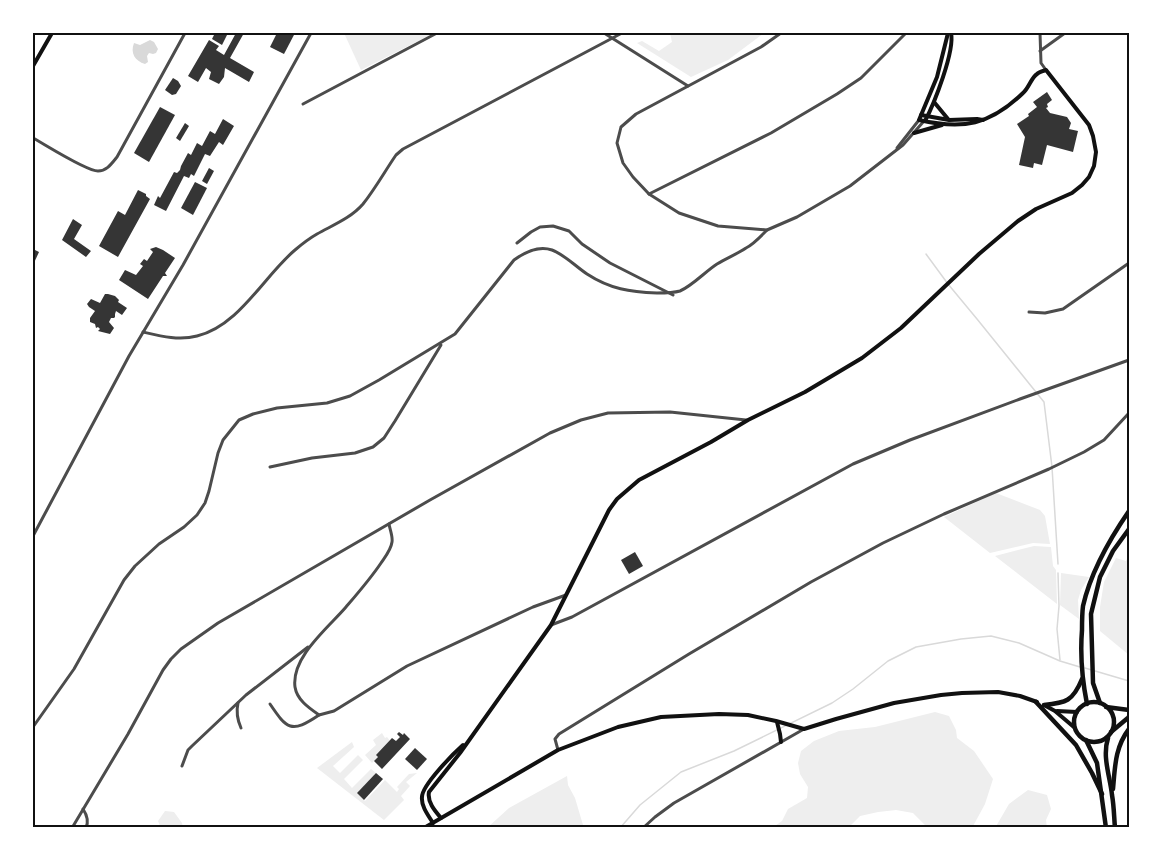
<svg xmlns="http://www.w3.org/2000/svg" width="1162" height="861" font-family="'Source Sans 3',sans-serif">
<rect width="100%" height="100%" fill="#fff"/>
<g fill="#eee">
<path d="M344,33h90l-73,37z"/>
<path d="M670,33h94l-36,27 -37,17 -54,-34 5,-2 17,10 13,-9z"/>
<path d="M996,493l44,17 5,6 5,28 -17,-1 -43,10 -46,-36z"/>
<path d="M1034,546l17,1 2,19 3,4 1,34 -62,-48z"/>
<path d="M1129,555v100l-29,-24v-24l4,-25 12,-24 10,3z"/>
<path d="M1061,573l28,4 -8,13 -3,10 1,19 -19,-14z"/>
<path d="M935,712l14,4 7,14 1,8 17,13 19,28 -8,25 -13,24h-44l-15,-15 -17,-3 -18,2 -18,4 -12,12h-76l10,-7 6,-12 19,-11 1,-11 -8,-13 -2,-11 3,-12 13,-10 25,-10 36,-4z"/>
<path d="M382,733l3,5 2,-1 4,5 -19,21 -7,-8 11,-10 -3,-5z"/>
<path d="M352,742l2,5 -21,19 7,7 18,-18 5,5 -19,19 8,9 19,-19 5,4 -19,20 8,8 20,-21 12,12 2,-3 -2,-2 12,-13 8,-1 -11,9 4,4 -9,10 3,4 -20,20 -67,-52z"/>
<path d="M567,776l1,9 7,13 8,27 -2,3h-94l22,-20z"/>
<path d="M1028,790l19,5 4,14 -5,11 1,8h-52l14,-24z"/>
<path d="M165,811l9,1 8,11 1,5h-22l-3,-7z"/>
</g>
<path fill="#d9d9d9" d="M150,40l4,2 4,7 -2,4 -3,1 -4,-1 -2,3 1,6 -3,2c-10,-3 -15,-11 -11,-21l6,2z"/>
<g fill="none" stroke-linecap="round" stroke-linejoin="round">
<g stroke="#d9d9d9" stroke-width="1.5">
<path d="M926,254l22,30 29,35 67,83 8,65 6,97"/>
<path d="M1058,573l1,33 -2,23 3,31"/>
<path d="M1085,668l44,13"/>
<path d="M620,828l20,-23 41,-33 53,-21 98,-48 21,-14 35,-28 28,-14 45,-8 30,-3 28,7 41,18 20,6"/>
</g>
</g>
<g fill="#353535">
<path d="M215,33h13l-6,12 -10,-6z"/>
<path d="M236,33h8l-14,25 24,14 -5,10 -24,-14 -1,9 -5,7 -10,-5 2,-7 -5,-4 -8,14 -10,-6 21,-36 10,6 -3,4 8,5z"/>
<path d="M277,33h18l-11,21 -14,-7z"/>
<path d="M173,78l5,3 3,5 -5,8 -4,1 -7,-5z"/>
<path d="M1047,92l5,8 -5,4 1,3 -2,1 4,5 17,4 4,6 -2,6 9,2 -5,21 -26,-7 -5,20 -8,-2 -1,5 -14,-3 6,-28 -8,-13 12,-8 -1,-2 9,-7 -4,-5z"/>
<path d="M160,107l15,8 -26,47 -15,-9z"/>
<path d="M223,119l11,7 -11,19 -4,-3 -9,14 -5,-2 -11,22 -3,-2 -2,4 -5,-2 -18,35 -12,-6 4,-9 2,2 14,-26 3,1 3,-3 1,-4 7,-13 3,2 6,-12 5,3 8,-15 5,3z"/>
<path d="M185,123l4,3 -9,15 -4,-3z"/>
<path d="M209,168l5,3 -7,13 -5,-3z"/>
<path d="M195,182l12,6 -14,27 -12,-7z"/>
<path d="M138,190l8,4v2l4,3 -32,58 -19,-11 19,-35 7,4z"/>
<path d="M73,219l9,6 -8,14 17,12 -5,6 -24,-17z"/>
<path d="M156,247l7,3 12,8 -10,15 2,3h-4l-15,23 -29,-19 6,-10 11,5 7,-9 -3,-2 4,-5 3,2 6,-9 -3,-3z"/>
<path d="M33,249l6,3 -6,13z"/>
<path d="M105,294h3l7,2 4,4 -1,2 9,6 -5,7 -6,-4 -1,3v3l-1,1h-3l-2,4 5,6 -4,6 -12,-3 2,-2 -2,-2 -2,1 -1,-4 -5,-2v-4l5,-7 -6,-4 -2,-3 4,-5 9,4z"/>
<path d="M635,552l8,14 -14,8 -8,-14z"/>
<path d="M399,732l4,3 1,-2 6,6 -28,30 -8,-8 4,-4 -2,-2 16,-17 4,3 4,-4 -3,-3z"/>
<path d="M415,748l12,11 -10,11 -12,-11z"/>
<path d="M376,773l7,6 -19,21 -7,-7z"/>
</g>
<g fill="none" stroke-linecap="round" stroke-linejoin="round">
<g stroke="#4c4c4c" stroke-width="3">
<path d="M604,33l84,53"/>
<path d="M781,33l-20,14 -125,67 -15,13 -4,16 6,20 10,14 16,17 30,19 39,13 49,4 30,-13 53,-31 53,-41 21,-24"/>
<path d="M1040,33l1,30 5,7"/>
<path d="M1040,51l25,-18"/>
<path d="M303,104l134,-71"/>
<path d="M33,138c13,7 53,33 65,33 9,0 14,-8 19,-14l68,-124"/>
<path d="M897,148l22,-28"/>
<path d="M649,194l122,-61 66,-39 24,-16 45,-45"/>
<path d="M517,243l14,-11 9,-5 13,-1 16,5 13,13 28,19 63,32"/>
<path d="M1029,312l16,1 18,-4 66,-46"/>
<path d="M143,332c17,4 36,9 54,4 42,-10 67,-60 98,-86 7,-6 15,-12 22,-16 16,-9 34,-16 46,-30 12,-15 22,-33 33,-49l7,-6 219,-116"/>
<path d="M270,467l42,-9 43,-5 18,-6 11,-9 11,-17 46,-76"/>
<path d="M389,524c1,6 4,13 3,18 -1,8 -7,15 -11,21 -10,15 -23,30 -35,44 -17,20 -55,50 -51,80 2,13 14,21 24,28l15,-4 73,-45 126,-59 33,-12"/>
<path d="M551,625l21,-8 281,-153 57,-24 110,-41 109,-39"/>
<path d="M238,703c-2,9 -1,16 3,25"/>
<path d="M270,704c17,25 21,30 49,11"/>
<path d="M33,727l41,-58 50,-89 11,-14 24,-22 25,-17 13,-12 8,-12 4,-12 9,-38 5,-13 16,-20 14,-6 24,-6 50,-5 23,-7 29,-16 76,-46 59,-74c11,-8 24,-15 38,-10 13,5 23,16 35,24 23,15 43,18 70,19 7,0 16,0 23,-2 12,-5 26,-20 37,-27 10,-6 20,-10 29,-16 8,-4 14,-11 21,-18"/>
<path d="M558,750l-3,-11 4,-5 130,-80 122,-72 72,-39 61,-29 105,-45 35,-17 20,-12 25,-27"/>
<path d="M182,766l6,-16 4,-4 54,-51 62,-48"/>
<path d="M83,809c4,6 6,12 3,19"/>
<path d="M72,828l56,-94 35,-64 8,-11 10,-10 37,-26 212,-123 120,-67 31,-13 27,-7 62,-1 76,8"/>
</g>
<g stroke="#4c4c4c" stroke-width="3">
<path d="M33,536l96,-180 54,-91 128,-232"/>
<path d="M643,828l12,-11 19,-14 130,-74"/>
</g>
<g stroke="#111" stroke-width="4">
<path d="M33,66l19,-33"/>
<path d="M934,102l14,17"/>
<path d="M921,115l28,5 28,-1 6,1"/>
<path d="M925,121c9,-17 30,-70 26,-88"/>
<path d="M914,133l28,-8"/>
<path d="M1044,705l11,6 20,17"/>
<path d="M1057,711l20,1"/>
<path d="M777,722l3,12 1,8"/>
<path d="M441,818c-6,-7 -14,-16 -12,-26l31,-39 91,-128 58,-115 8,-11 22,-19 72,-38 37,-22 57,-28 57,-34 39,-30 78,-74 39,-33 18,-12 36,-16 10,-8 7,-8 5,-11 2,-14 -3,-16 -4,-11 -43,-55c-3,1 -7,2 -9,4 -6,4 -8,14 -14,19 -33,32 -60,37 -104,27l18,-43 11,-44"/>
<path d="M433,823c-5,-8 -12,-17 -11,-26 0,-12 32,-44 41,-52"/>
<path d="M424,828l134,-78 60,-23 43,-10 58,-3 29,1 28,6 28,8 32,-10 58,-16 47,-8 21,-2 36,-1 22,4 17,6"/>
</g>
<g stroke="#111" stroke-width="4.5">
<path d="M1106,707l23,3"/>
<path d="M1111,732l18,-15"/>
</g>
<g stroke="#111" stroke-width="4.5">
<path d="M1036,702l40,43 16,28 10,21"/>
<circle cx="1094" cy="722" r="20"/>
<path d="M1100,703l-7,-20 -2,-69 9,-37 13,-26 16,-22"/>
<path d="M1087,704c-5,-25 -7,-49 -5,-74 0,-8 0,-16 1,-24 8,-35 26,-66 46,-95"/>
<path d="M1044,705c22,-2 29,-4 38,-26"/>
<path d="M1108,738c-6,19 2,38 4,57 2,11 2,22 3,33"/>
<path d="M1086,740l11,23 9,65"/>
<path d="M1113,789c2,-22 2,-42 16,-60"/>
</g>
</g>
<rect width="1162" height="861" fill="none" stroke="#ffffff" stroke-width="69"/>
<rect x="34" y="34" width="1094" height="792" fill="none" stroke="#111" stroke-width="2"/>
</svg>
